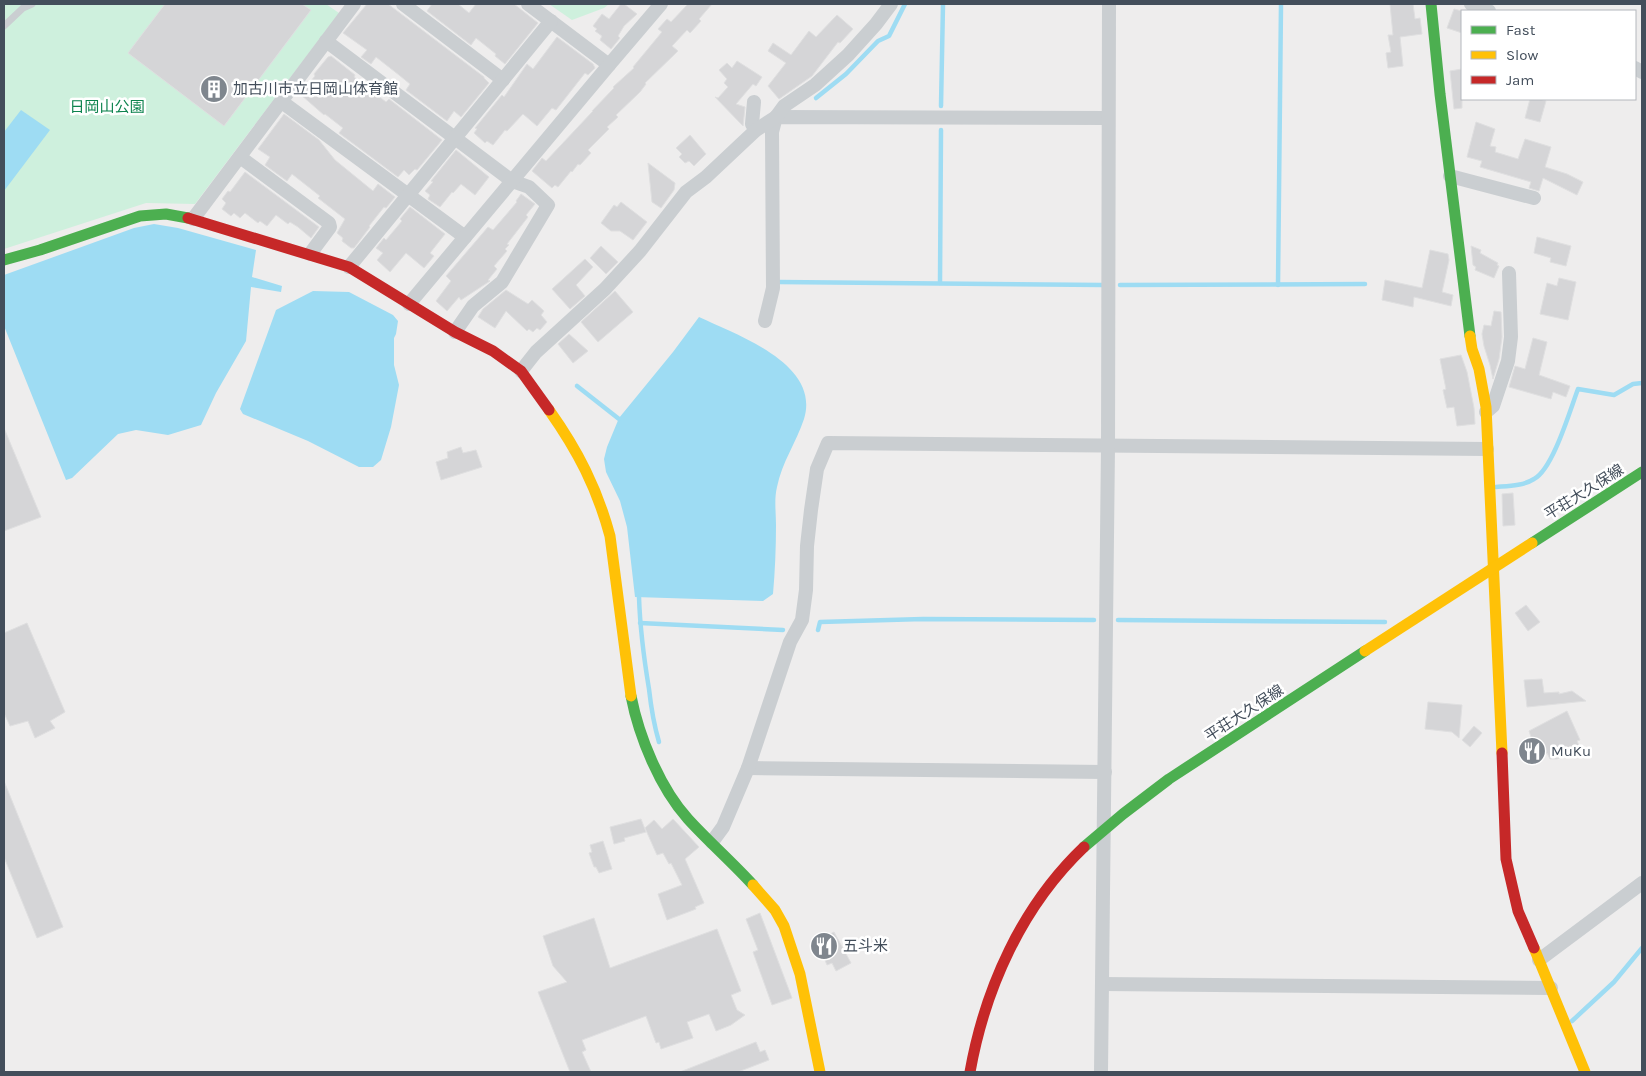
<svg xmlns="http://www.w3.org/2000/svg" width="1646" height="1076" font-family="Karla,'Noto Sans JP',sans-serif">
<rect width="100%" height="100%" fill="#eeeded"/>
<g fill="#cef0dd">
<path d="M4,4h322l13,9 -144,191 -49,-1 -142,46z"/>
<path d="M549,4h60l-5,4 -32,12z"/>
</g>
<g fill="#9edcf3">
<path d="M21,110l29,20 -46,61v-59z"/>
<path d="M154,224l24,4 78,22 -4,27 30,9 -1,6 -30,-5 -5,54 -30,52 -15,32 -33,10 -32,-5 -18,4 -46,44 -6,2 -62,-154v-51l130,-47z"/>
<path d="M313,291l36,1 44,23 5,6 -2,13 -2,4v27l5,20 -8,42 -10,33 -8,7h-14l-51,-26 -65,-27 -3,-5 36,-99z"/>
<path d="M699,317c38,18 122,47 105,102 -8,24 -22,43 -27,68 -3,12 -1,26 -1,38 0,23 -1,46 -3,69l-10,7 -128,-4 -8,-70 -7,-26 -14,-29 -2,-13 3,-12 12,-29 54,-66z"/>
</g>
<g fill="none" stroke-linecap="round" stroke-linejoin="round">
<g stroke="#9edcf3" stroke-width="4.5">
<path d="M816,98l30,-24 32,-33 11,-5 16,-32"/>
<path d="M941,106l2,-102"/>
<path d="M779,282l323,3"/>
<path d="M940,283l1,-153"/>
<path d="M1120,285l245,-1"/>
<path d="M1278,285l3,-281"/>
<path d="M577,386l42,33"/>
<path d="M1496,487c12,-1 27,-1 38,-8 19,-10 36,-69 44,-90l36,6 19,-11 9,-1"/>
<path d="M639,597c1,31 5,62 10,92 2,18 5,36 10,53"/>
<path d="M1118,620l267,2"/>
<path d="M640,623l143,7"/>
<path d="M818,630l2,-8 103,-3 171,1"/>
<path d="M1572,1021l42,-39 28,-34"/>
</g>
</g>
<g fill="#d5d5d7" stroke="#dfdfe0">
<path d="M165,4h137l9,6 -87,116 -96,-73z"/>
<path d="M367,4h21l96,73v1l5,5 -28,34 -7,-6 -7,10 -41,-31 4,-6 -11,-9 -23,-18 -5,7 -10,-7 6,-7 -24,-17z"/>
<path d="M432,4h26l11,9 7,-9h38l24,19 -33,41 -10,-8 1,-2 -20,-16 -5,7 -44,-34z"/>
<path d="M621,4h3l13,10 -13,12 -6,10 2,2 -9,11 -11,-9 2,-4 -7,-5 2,-2 -4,-3 9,-12 7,5z"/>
<path d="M688,4h24l-13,15 2,2 -11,12 -3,-3 -15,16 6,5 -33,32 1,1 -6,8 -24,23 2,2 -11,10 2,2 -21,21 3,3 -11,12 -2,-1 -6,8 -1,-1 -13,16 -3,-2 -3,3 -20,-17 10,-13 4,3 47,-50h-1l22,-23 -1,-1 21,-19 -1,-1 29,-35 -4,-3 9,-10 4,3z"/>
<path d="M1390,4h23l2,15 5,-1 2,16 -22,3 3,29 -15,2 -2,-15 5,-1 -3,-17h5z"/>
<path d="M1454,9l8,2v22l-15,-5z"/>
<path d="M837,15l16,14 -13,14 -2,-1 -26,34 -33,23 -11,-13 18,-23 -18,-12 5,-8 18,12 18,-24 7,6z"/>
<path d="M557,37l36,27 2,4 -7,7 -3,-2 -29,37 -4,-2 -15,18 -14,-12 -16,17 -2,-1 -12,15 -6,-4 -2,2 -11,-10 3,-4 -2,-1 27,-33 2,2 23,-33 6,5z"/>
<path d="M331,56l24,19 -1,2 32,25 3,-3 53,41 -25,30 -2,-1 -6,6 -5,-5 -6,7 -59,-44 4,-5 -18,-14 -1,1 -24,-21 15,-18 -1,-2 14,-17z"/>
<path d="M737,61l25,16 -6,9 -3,-2 -17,20 9,3 -2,19 -28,-29 3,1 10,-11 -4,-4 3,-4 -8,-9 8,-7 5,5z"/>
<path d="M1462,69v39l-8,1 -4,-38z"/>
<path d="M1530,99h10l6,2 -6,21 -15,-4z"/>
<path d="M284,114l35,26 16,20 38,31 5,-7 17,13 -9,11 -2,-1 -15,19 1,1 -16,21h-3l-9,-7 1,-3 -6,-5 8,-14 -27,-21 2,-2 -28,-22 -5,7 -22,-16 5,-8 -12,-8z"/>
<path d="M1476,122l19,7 -5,17 6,1 -1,5 23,7 7,-20 26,8 -6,20 22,7 16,8 -6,13 -34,-17 -4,13 -10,-3 2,-6 -51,-15 2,-6 -15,-4z"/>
<path d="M690,135l16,19 -12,12 -5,-5 -4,2 -6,-6 3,-3 -6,-6z"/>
<path d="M456,150l33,27 -14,18 -14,-11 -8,9 -1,-1 -12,15 -12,-8 2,-4 -5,-4 8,-9 -2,-1z"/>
<path d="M648,163l27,20 -1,7 -13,18 -9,-6z"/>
<path d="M245,172l74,55 -8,11 -13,-11 -8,-5 -2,2 -12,-9 -9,11 -7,-5 -2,2 -13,-10 -5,5 -6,-5 -3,3 -9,-7 4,-6 -4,-4 6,-8 2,1z"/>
<path d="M521,194l14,10 -9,11 2,2 -21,27 2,1 -4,4 2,2 -13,15 3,3 -9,11 2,1 -29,19 -2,-3 -12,14 -11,-10 15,-20 -5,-5 42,-49 5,3 24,-28 -1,-1z"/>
<path d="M621,202l26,20 -14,18 -13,-9h-9l-10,-8 13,-18 3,2z"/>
<path d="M410,207l35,27 -15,19 4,3 -10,12 -18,-15 -16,19 -13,-12 6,-7 -7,-5 8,-10 2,2 16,-19 -2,-2z"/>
<path d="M1537,237l34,9 -5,20 -16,-4 1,-4 -17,-5z"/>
<path d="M601,246l17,16 -12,12 -16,-16z"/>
<path d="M1471,246l10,4 -1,3 18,10 -1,2 2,1 -5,12 -19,-8 1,-3 -3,-2z"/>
<path d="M1430,250l18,4 1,6 -7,32 11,3 -2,11 -37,-9 -1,10 -31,-7 3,-20 37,8z"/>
<path d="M585,259l8,8 -17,18 9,11 -15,13 -18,-20z"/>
<path d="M1559,278l17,4 -8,38 -28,-6 7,-31 10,3z"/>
<path d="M506,290l22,14 4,-4 12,11 -3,4 6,7 -7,8 -3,-2 -4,4 -4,-3 -2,2 -21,-20 -11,17 -17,-11 5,-8z"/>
<path d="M615,291l18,21 -35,30 -17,-20z"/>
<path d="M1494,311l7,1 1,25 -3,22 -6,20 -3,-14 -6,-19 -2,-12 2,-9 7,1z"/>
<path d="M569,334l19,17 -15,12 -15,-19z"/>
<path d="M1533,338l14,4 -8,33 31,11 -4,11 -13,-5 -2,7 -42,-12 6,-21 10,3z"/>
<path d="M1461,355l6,17 7,36 1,16 -18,2 -3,-19 -7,1 -4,-18 3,-1 -6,-30z"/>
<path d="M4,428l37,89 -37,14z"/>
<path d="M461,447l2,6 13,-3 6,17 -41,13 -5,-18 12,-4 -1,-6z"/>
<path d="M1513,493l2,32 -12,1 -1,-32z"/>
<path d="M1526,605l14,17 -12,9 -13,-18z"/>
<path d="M27,623l38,89 -15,9 5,7 -20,10 -7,-17 -18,5 -6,-13v-80z"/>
<path d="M1542,679l2,14 15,-1v2l13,-3 14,10 -59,6 -3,-27z"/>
<path d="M1428,702l34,3 -3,33 -7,-6 -27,-3z"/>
<path d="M1567,711l13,29 -3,1 3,7 -23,11h-7l-3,-6 -15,6 -4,-9 6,-4 -5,-15z"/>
<path d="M1474,726l8,7 -12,14 -8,-7z"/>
<path d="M4,781l59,146 -26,11 -33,-81z"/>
<path d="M641,819l5,13 -22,6 1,3 -11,3 -4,-17z"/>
<path d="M673,819l26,28 -14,12 19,44 -9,4 1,2 -29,11 -9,-26 24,-9 -11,-22 -2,1 -6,-11 -6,2 -12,-27 9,-8 8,9z"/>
<path d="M603,841l9,28 -13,4 -3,-6h-2l-5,-14 3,-1 -2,-7z"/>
<path d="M760,913l32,85 -20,7 -19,-53 5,-2 -12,-31z"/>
<path d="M594,918l16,50 107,-39 24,62 -10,4 6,15 8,5 -14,10 -15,6 -7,-17 -22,8 6,16 -32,11 -2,-7 -3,1 -10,-27 -64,24 4,10 -4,2 9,20h-21l-32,-80 29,-10 -14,-16 -10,-30z"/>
<path d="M834,932l17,31 -15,8 -4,-8 -5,2 -10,-24z"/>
<path d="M756,1042l4,10 5,-2 4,10 -31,12h-58z"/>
</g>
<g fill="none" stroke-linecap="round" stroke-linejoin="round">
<path stroke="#caced1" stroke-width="7" d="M4,26l19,-18 9,-4"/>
<g stroke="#caced1" stroke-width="14">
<path d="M403,4l100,76"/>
<path d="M528,4l81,61"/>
<path d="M1471,4l18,7"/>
<path d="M326,41l186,140 17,6 19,18 -46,77 -29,24 -18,26"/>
<path d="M1635,68l7,4"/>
<path d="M282,102l183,135"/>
<path d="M754,102l-2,22 4,6"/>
<path d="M240,157l89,66 1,4 -20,27"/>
<path d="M1450,176l84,22"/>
<path d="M193,219l161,-215"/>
<path d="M349,267l202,-246"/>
<path d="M409,304l200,-239 52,-61"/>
<path d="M765,321l8,-33 -1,-156 4,-15 332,1"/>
<path d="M521,371l15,-19 69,-63 35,-38 46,-59 20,-15 50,-47 20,-13 8,-11 31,-21 33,-30 28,-31 15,-20"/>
<path d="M1486,412l7,-6 15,-45 3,-24 -2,-64"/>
<path d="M748,768l357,4"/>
<path d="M712,842l11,-15 25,-59 42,-126 12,-22 4,-30 1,-44 4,-36 6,-41 11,-26 659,6"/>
<path d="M1539,960l103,-77"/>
<path d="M1102,984l449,4"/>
<path d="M1101,1072l7,-625 1,-443"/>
</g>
<g stroke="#4caf50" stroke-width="11">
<path d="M1431,4l9,90 30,242"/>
<path d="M4,260l36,-10 100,-34 26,-2 22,4"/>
<path d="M1532,543l110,-71"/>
<path d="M631,696c8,41 29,92 57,123 21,23 44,43 65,66"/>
<path d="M1084,847l39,-33 46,-35 196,-128"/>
</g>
<g stroke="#ffc107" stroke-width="11">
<path d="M1470,336l2,13 7,20 7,38 16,346"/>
<path d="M549,410c29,41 48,78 61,126l21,160"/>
<path d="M1365,651l167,-108"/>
<path d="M753,885l22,25 9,16 16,48 20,98"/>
<path d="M1534,948l51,124"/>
</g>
<g stroke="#c62828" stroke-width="11">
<path d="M188,218l161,49 106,65 38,19 28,20 28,39"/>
<path d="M1502,753l4,106 12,52 16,37"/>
<path d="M970,1072c15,-84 52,-166 114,-225"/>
</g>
</g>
<defs>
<g id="building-disc" transform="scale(1.4375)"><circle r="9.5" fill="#7f868e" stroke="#fff"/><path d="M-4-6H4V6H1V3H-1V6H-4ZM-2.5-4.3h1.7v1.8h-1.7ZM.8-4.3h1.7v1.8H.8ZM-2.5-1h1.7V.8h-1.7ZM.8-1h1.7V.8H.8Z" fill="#fff"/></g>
<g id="restaurant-disc" transform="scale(1.4375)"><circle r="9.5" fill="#7f868e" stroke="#fff"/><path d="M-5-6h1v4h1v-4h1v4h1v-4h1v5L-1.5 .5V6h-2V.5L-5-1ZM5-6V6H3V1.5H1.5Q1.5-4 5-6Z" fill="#fff"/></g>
</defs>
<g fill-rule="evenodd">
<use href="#building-disc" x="214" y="89"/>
<use href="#restaurant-disc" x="1532" y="751"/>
<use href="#restaurant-disc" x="824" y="946"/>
</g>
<g text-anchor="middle" stroke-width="5" stroke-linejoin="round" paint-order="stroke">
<g font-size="15" fill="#434e5b" stroke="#fff" text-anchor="start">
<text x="233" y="94">加古川市立日岡山体育館</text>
<text x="1551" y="756">MuKu</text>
<text x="843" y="951">五斗米</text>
</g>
<g font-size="15" fill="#0d834e" stroke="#fff">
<text x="107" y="112">日岡山公園</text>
</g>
<g font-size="15" fill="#434e5b" stroke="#fff">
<text transform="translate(1584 492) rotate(-32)" y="5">平荘大久保線</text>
<text transform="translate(1244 713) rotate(-33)" y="5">平荘大久保線</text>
</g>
</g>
<rect width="1646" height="1076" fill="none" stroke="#434e5b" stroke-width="10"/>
<rect x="1461" y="10" width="175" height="90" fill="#ffffff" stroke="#b4b8bd"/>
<rect x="1471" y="26" width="25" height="8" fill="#4caf50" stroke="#b4b8bd"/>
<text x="1506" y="35" font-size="15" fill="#434e5b">Fast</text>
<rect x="1471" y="51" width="25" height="8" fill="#ffc107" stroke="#b4b8bd"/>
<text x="1506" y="60" font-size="15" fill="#434e5b">Slow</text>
<rect x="1471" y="76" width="25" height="8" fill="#c62828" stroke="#b4b8bd"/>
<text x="1506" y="85" font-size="15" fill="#434e5b">Jam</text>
</svg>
